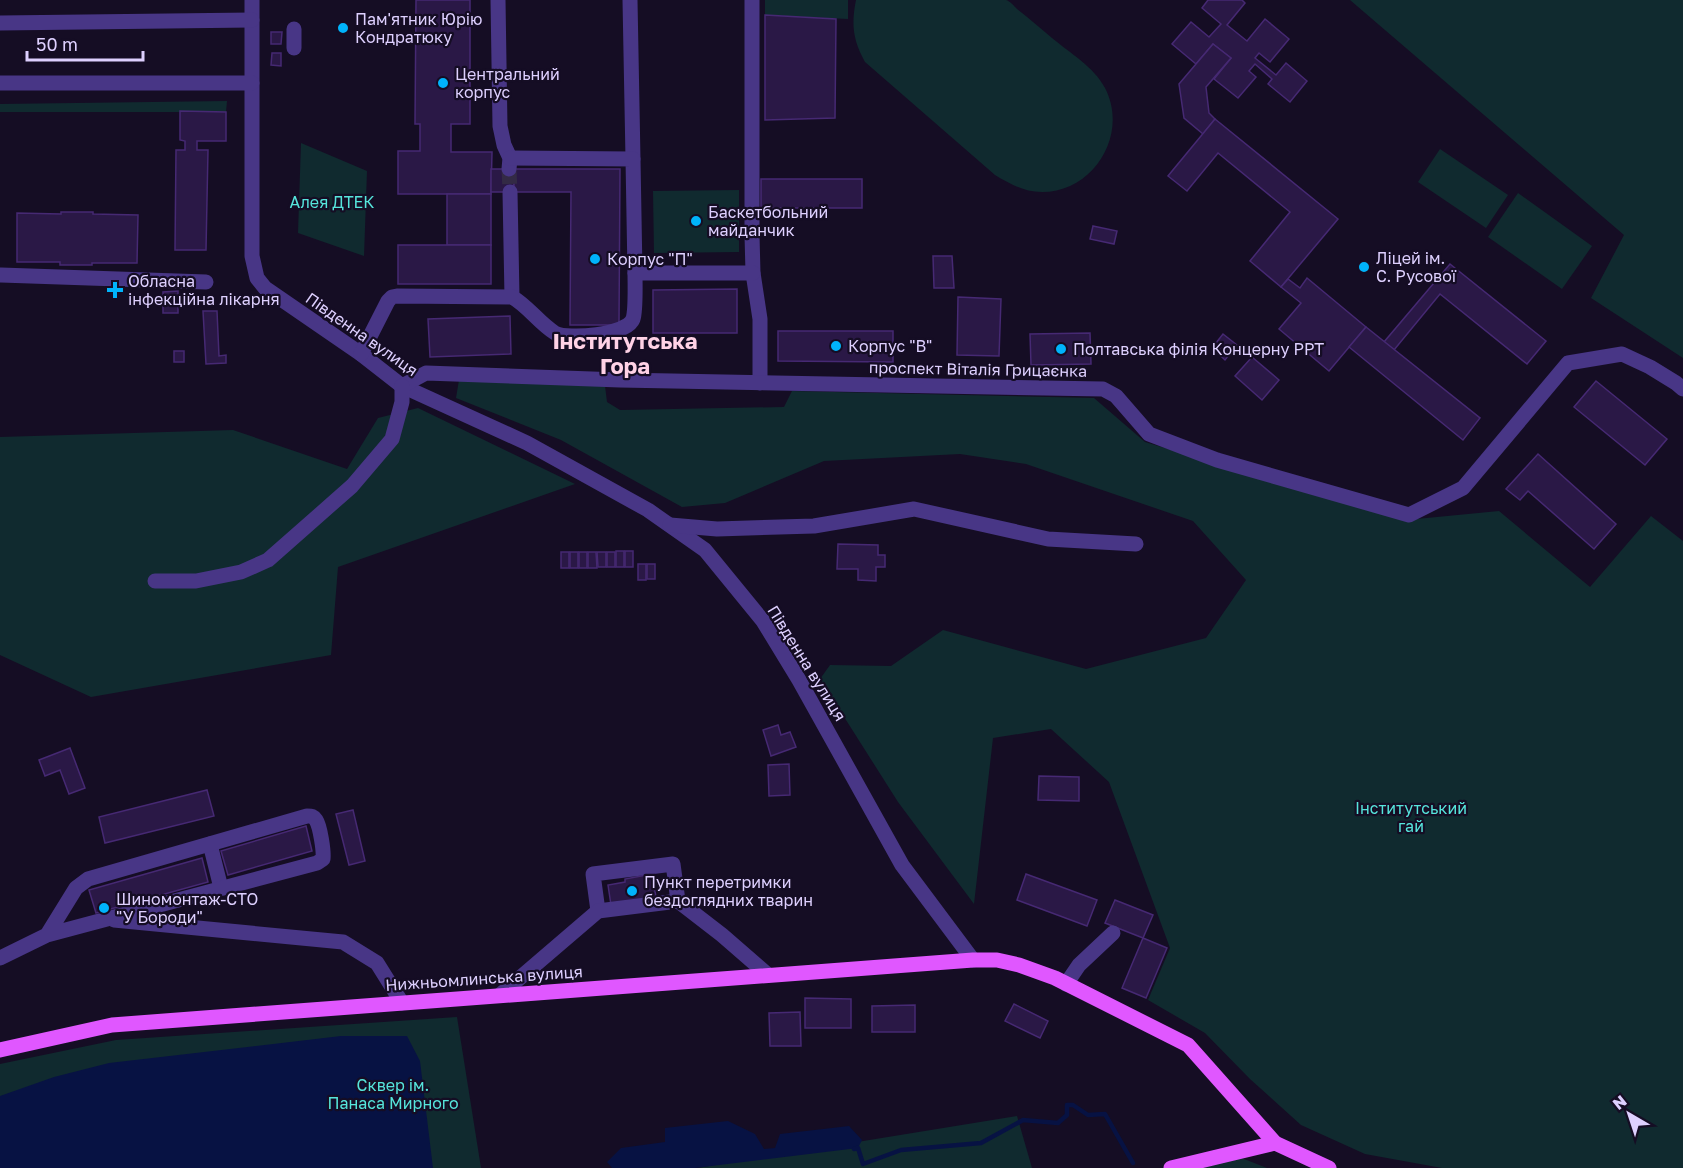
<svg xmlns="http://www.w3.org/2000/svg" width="1683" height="1168" font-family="'Golos Text',sans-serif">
<rect width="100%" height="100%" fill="#150d24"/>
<g fill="#102a2f">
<path d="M765,0h83v19l-83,-4z"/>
<path d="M856,0c39,0 79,0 118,0 8,0 26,0 32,0 4,1 8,6 11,9 12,9 23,19 35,29 18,15 42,29 53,50 24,46 -11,104 -63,104 -18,0 -32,-8 -47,-17l-130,-113c-12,-22 -14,-37 -9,-62z"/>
<path d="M1350,0h333v358l-92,-60 33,-63z"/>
<path d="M227,101l-1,11h-226v-8z"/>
<path d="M301,143l66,28 -3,85 -66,-23z"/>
<path d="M1440,149l68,46 -22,33 -68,-46z"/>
<path d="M739,190v62l-85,1 -1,-62z"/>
<path d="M1518,193l74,53 -30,43 -74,-52z"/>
<path d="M459,380l146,6 2,16 13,8 164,-3 8,-16 302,7 51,44 235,71 26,7 93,-9 91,76 61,-71 32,25v627h-241l-77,-14 -64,-29 -51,-46 -45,-46 -57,-33 22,-52 -61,-166 -58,-53 -58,9 -19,166 -76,-102 -78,-123 10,-14 61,1 52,-36 143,39 120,-31 40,-58 -53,-59 -167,-57 -66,-10 -136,7 -99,42 -43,4 -121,-67 -105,-42z"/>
<path d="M418,408l157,76 -237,83 -7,88 -240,42 -91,-42v-218l233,-7 114,39 31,-51z"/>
<path d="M457,1017l24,151h-481v-104l116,-24z"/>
<path d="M1017,1116l15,52h-335z"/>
<path d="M1239,1157l28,11h-66z"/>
</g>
<g fill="#071243">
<path d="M341,1036h66l13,25 13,107h-433v-72l54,-19 55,-14z"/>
<path d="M728,1121l27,13 9,15 11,-1 5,-14 69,-8 13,14 -4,8 -163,20h-83l-5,-6 14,-14 44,-6v-14z"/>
</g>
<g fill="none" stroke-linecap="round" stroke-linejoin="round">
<path stroke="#071243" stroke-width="4.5" d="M854,1149l4,-1 5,16 38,-14 80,-7 42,-23 35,3 9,-8v-10h6l15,10 17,-1 28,49"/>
</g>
<g fill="#2a1846" stroke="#462973" stroke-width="1.5">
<path d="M416,0h54v124h-19v28h41l-1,42h-93v-43h22v-27h-5z"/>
<path d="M1208,0h34l3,3 -18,22 20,16 18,-22 24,20 -19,23 -11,-9 -4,5 21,17 10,-12 21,18 -17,21 -22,-18 4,-5 -17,-15 -6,7 7,6 -18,21 -24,-19 17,-21 -18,-14 -17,20 -24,-20 19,-22 18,15 12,-13 -19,-16z"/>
<path d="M765,15l71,4 -1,99 -70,2z"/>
<path d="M271,32h11l-1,12h-10z"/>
<path d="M1213,44l18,14 -25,29 3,26 6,6 -12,15 -19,-16 -5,-34z"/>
<path d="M272,53h9v13l-10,-1z"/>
<path d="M180,111l46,1v29h-29v9h11l-2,100h-31l1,-100h9v-9l-5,-1z"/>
<path d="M1215,119l123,100 -57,68 -31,-26 40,-49 -72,-59 -31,38 -19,-15z"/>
<rect x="491" y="169" width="23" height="23"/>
<path d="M514,169h106l-1,156h-49l1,-133h-57z"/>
<rect x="761" y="179" width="101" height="29"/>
<rect x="447" y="194" width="44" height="51"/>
<path d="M61,212h32v2l45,1 -1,48h-45v2h-32v-3h-43v-49l44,1z"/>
<path d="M1093,226l24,5 -3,13 -24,-5z"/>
<rect x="398" y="245" width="93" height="39"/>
<path d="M933,256h19l2,32h-20z"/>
<path d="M1450,264l96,77 -19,23 -87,-70 -46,56 -10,-8z"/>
<path d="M1307,278l59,49 -37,44 -50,-42 22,-26 -20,-16 7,-8 12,9z"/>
<path d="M737,289v44h-84v-43z"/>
<path d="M178,291v22h-15v-21z"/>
<path d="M958,297l43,2 -2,57 -42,-1z"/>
<path d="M203,311h14l2,45 7,-1v8l-20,1z"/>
<path d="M510,316l1,38 -81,3 -2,-38z"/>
<path d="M1366,327l114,91 -17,22 -114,-93z"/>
<path d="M778,331h115v31l-115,-1z"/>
<path d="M1090,333l1,31 -60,1 -1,-31z"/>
<path d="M1223,334l14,11 -12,15 -13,-12z"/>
<rect x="174" y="351" width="10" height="11"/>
<path d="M1252,357l27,23 -17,20 -27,-24z"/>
<path d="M1596,381l71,58 -22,26 -71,-58z"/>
<path d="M1538,454l78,70 -22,25 -66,-58 -8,9 -14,-11z"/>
<path d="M838,544l40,1v10h7v12h-9v14l-18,-1v-11h-21z"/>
<rect x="616" y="551" width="8" height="16"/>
<rect x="625" y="551" width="8" height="16"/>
<rect x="561" y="552" width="8" height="16"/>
<rect x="570" y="552" width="8" height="16"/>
<rect x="579" y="552" width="8" height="16"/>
<path d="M588,552h8l1,16h-9z"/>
<path d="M597,552h9v15h-8z"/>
<rect x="607" y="552" width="8" height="15"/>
<rect x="638" y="564" width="8" height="16"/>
<rect x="647" y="564" width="8" height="15"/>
<path d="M778,725l3,10 9,-3 6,15 -25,9 -8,-26z"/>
<path d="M70,748l15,40 -16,6 -9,-24 -15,6 -6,-16z"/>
<path d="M789,764l1,31 -21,1 -1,-31z"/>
<path d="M1039,776l40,1v24l-41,-1z"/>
<path d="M207,790l7,26 -109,27 -6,-26z"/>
<path d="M353,810l12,51 -16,4 -13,-51z"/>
<path d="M306,826l6,25 -84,24 -7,-24z"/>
<path d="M202,858l6,24 -112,31 -7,-23z"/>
<path d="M652,874l4,23 -45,8 -3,-20 17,-3v-3z"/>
<path d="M1026,874l71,26 -10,26 -70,-26z"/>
<path d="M1115,900l38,15 -10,23 -38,-15z"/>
<path d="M1143,938l24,10 -21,50 -24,-10z"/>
<path d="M805,998l46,1v29h-46z"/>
<path d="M1014,1004l34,17 -8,17 -35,-17z"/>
<path d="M915,1005v27h-43v-26z"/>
<path d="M800,1012l1,34h-31l-1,-33z"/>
</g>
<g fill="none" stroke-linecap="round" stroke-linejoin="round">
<path stroke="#332a45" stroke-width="15" stroke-dasharray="15 8" stroke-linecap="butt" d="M509,169l1,23"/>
<g stroke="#483686" stroke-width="15">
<path d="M252,0v256l5,22 8,10 96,66 41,32 125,57 121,67 57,40 58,71 36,59 103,185 71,95"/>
<path d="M498,0l2,126 4,19 6,13 -1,11"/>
<path d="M630,0l3,159"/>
<path d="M752,0v235l1,38 7,46v64"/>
<path d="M0,23l252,-3"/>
<path d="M294,29v19"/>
<path d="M0,83h252"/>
<path d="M510,158l123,1 2,114"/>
<path d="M510,192l2,105"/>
<path d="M1,275l205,7"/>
<path d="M361,354l27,-53 4,-4 5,-1 115,1c16,9 27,26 43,36 13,7 72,2 78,-14 3,-9 2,-35 2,-46h118"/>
<path d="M402,386l24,-13 194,7 483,9 13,7 33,38 68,26 192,55 54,-27 105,-125 54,-9 28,13 26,16 7,6"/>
<path d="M670,525l47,4 97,-3 100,-17 134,30 88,5"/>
<path d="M155,581h41l45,-9 27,-12 84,-74 40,-47 10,-37v-16"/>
<path d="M210,844l11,44"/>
<path d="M598,911l-5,-37 80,-10 5,37"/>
<path d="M114,920l229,22 34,21 25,40"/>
<path d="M0,958l47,-23 270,-72 6,-4c1,-8 -3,-33 -7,-39 -3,-4 -4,-4 -9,-4l-219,63 -12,9 -29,47"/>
<path d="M1066,984l13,-19 34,-32"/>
<path d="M500,995l98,-84 80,-10 44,34 46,40"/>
</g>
<g stroke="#e057ff" stroke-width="15">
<path d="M0,1050l112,-25 861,-65h24l22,5 36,13 133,67 87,98 54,25"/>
<path d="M1171,1168l104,-25"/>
</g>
</g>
<g fill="#00b3fb" stroke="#150d24" stroke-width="2">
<circle cx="343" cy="28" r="6"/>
<circle cx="443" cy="83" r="6"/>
<circle cx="696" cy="221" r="6"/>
<circle cx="595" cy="259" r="6"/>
<circle cx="1364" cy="267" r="6"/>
<path d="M112 281h6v6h6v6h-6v6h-6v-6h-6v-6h6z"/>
<circle cx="836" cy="346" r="6"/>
<circle cx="1061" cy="349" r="6"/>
<circle cx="632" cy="891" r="6"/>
<circle cx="104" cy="908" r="6"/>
</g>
<g text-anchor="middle" stroke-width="4.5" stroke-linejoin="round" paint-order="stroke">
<g font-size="16" fill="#ded0ff" stroke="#150d24" text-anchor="start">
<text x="355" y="25">Пам'ятник Юрію<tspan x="355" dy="18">Кондратюку</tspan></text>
<text x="455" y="80">Центральний<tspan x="455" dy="18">корпус</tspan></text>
<text x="708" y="218">Баскетбольний<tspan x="708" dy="18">майданчик</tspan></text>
<text x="1376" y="264">Ліцей ім.<tspan x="1376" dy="18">С. Русової</tspan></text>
<text x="607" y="265">Корпус "П"</text>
<text x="128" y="287">Обласна<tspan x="128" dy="18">інфекційна лікарня</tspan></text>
<text x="848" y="352">Корпус "В"</text>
<text x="1073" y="355">Полтавська філія Концерну РРТ</text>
<text x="644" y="888">Пункт перетримки<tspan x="644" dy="18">бездоглядних тварин</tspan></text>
<text x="116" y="905">Шиномонтаж-СТО<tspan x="116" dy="18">"У Бороди"</tspan></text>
</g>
<g font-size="16" fill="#56e5dc" stroke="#150d24">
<text x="332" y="208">Алея ДТЕК</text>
<text x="1411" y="814">Інститутський<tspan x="1411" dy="18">гай</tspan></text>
<text x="393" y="1091">Сквер ім.<tspan x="393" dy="18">Панаса Мирного</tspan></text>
</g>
<g font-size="16" fill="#ded0ff" stroke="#150d24">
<text transform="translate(362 334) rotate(35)" y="6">Південна вулиця</text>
<text transform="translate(978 369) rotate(1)" y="6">проспект Віталія Грицаєнка</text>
<text transform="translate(807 663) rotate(58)" y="6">Південна вулиця</text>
<text transform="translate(484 978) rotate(-4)" y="6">Нижньомлинська вулиця</text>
</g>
<g font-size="22" font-weight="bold" fill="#ffd2e6" stroke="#150d24">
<text x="625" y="349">Інститутська<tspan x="625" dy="25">Гора</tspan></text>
</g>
</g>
<g transform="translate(1629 1114) rotate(321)" stroke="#150d24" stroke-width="4.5" paint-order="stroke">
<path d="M0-4.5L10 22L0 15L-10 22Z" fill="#ded0ff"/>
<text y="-9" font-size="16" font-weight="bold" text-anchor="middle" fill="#ded0ff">N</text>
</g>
<path d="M27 51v9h116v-9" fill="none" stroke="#ded0ff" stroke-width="3"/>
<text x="36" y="51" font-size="18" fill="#ded0ff" stroke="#150d24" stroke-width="4.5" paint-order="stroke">50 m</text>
</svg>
